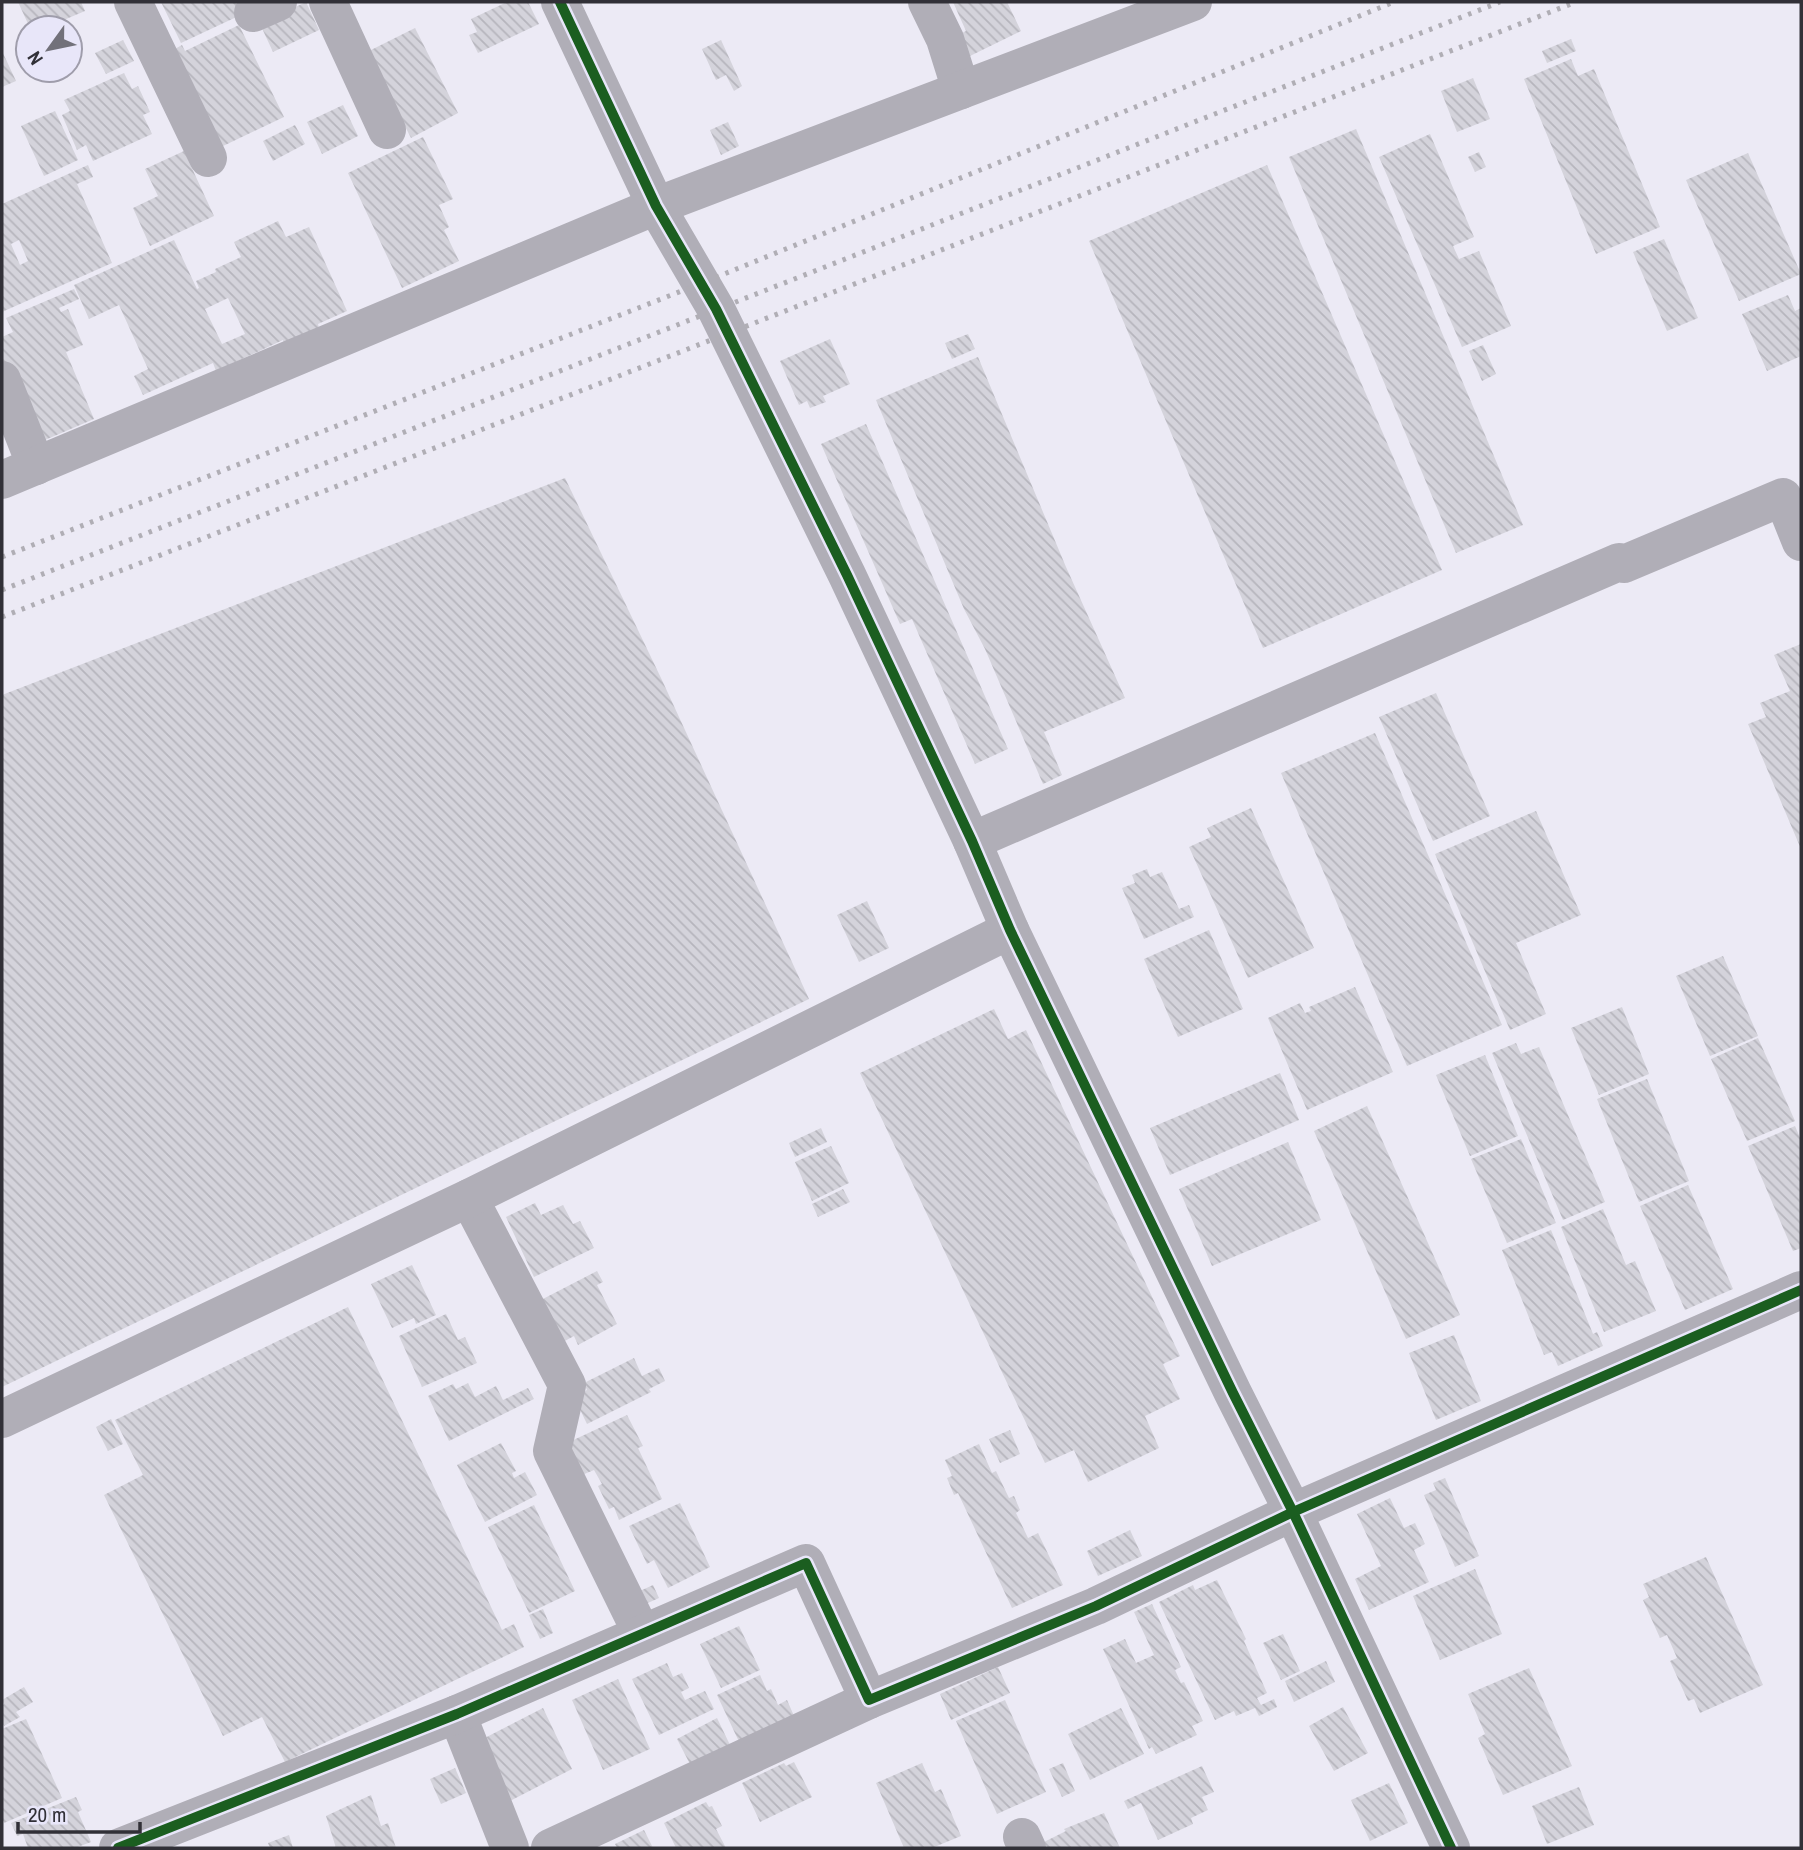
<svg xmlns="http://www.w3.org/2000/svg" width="1803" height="1850" font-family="'Archivo Narrow',sans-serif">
<defs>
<pattern id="building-back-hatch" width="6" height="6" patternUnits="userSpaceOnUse" patternTransform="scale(1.75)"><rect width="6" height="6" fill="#d4d3db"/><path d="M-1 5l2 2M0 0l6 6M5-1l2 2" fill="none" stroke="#b6b5bd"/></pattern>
</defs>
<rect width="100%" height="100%" fill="#eceaf5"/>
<g fill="url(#building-back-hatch)" fill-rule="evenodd">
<path d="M18,2h63l4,9 -40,17h-15z"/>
<path d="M161,2h79l5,11 -64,30z"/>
<path d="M306,2l13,28 -46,22 -13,-28z"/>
<path d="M507,2h21l11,22 -61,29 -9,-18 8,-3 -6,-13z"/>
<path d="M953,2h54l14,29 -51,25 -10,-22 6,-3z"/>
<path d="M239,25l45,92 -63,30 -48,-97 9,-5 3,6z"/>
<path d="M415,28l43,85 -47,25 -44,-86z"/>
<path d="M1571,39l5,12 -29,12 -5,-12z"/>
<path d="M123,40l11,21 -28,13 -11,-21z"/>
<path d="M721,40l21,46 -8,5 -8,-16 -10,5 -14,-31z"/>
<path d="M2,51l14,30 -14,6z"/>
<path d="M1571,59l7,17 16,-7 66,158 -64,27 -72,-175z"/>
<path d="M124,73l8,16 6,-3 12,26 -7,3 9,19 -59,27 -7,-16 -9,5 -15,-35 8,-4 -6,-11z"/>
<path d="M1473,78l17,41 -33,13 -16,-41z"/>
<path d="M343,105l15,31 -36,18 -15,-32z"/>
<path d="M55,111l23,49 -34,16 -23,-50z"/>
<path d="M728,122l11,24 -18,9 -11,-25z"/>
<path d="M295,125l10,19 -32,17 -10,-20z"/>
<path d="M1356,129l167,396 -67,28 -167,-396z"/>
<path d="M1430,134l44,103 -21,9 6,13 20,-8 32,75 -49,21 -83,-190z"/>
<path d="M423,137l30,62 -14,6 10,22 -5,3 15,31 -57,27 -54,-115z"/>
<path d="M184,151l30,65 -64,30 -17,-38 25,-12 -13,-27z"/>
<path d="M1479,152l7,15 -11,5 -7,-15z"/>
<path d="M1748,153l53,121 -62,27 -53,-121z"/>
<path d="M88,165l5,12 -16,7 35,79 -110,49v-108zM19,240l9,21 -8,4 -9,-21z"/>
<path d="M1267,165l175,405 -179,78 -174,-407z"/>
<path d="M278,221l8,16 23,-10 38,84 -29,13 1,4 -35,17 -1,-5 -67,31 -3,-8 -70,32 -9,-19 14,-7 -29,-64 -30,14 -15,-34 100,-45 23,49 2,-1 -3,-7 20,-9 -1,-3 26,-12 -7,-15zM228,298l17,36 -23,10 -17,-35z"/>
<path d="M1664,239l34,79 -31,13 -34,-79z"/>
<path d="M74,289l5,10 -20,9 2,4 7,-3 15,36 -17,7 28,67 -56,24 -36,-85v-21l11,-5 -7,-14z"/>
<path d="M1788,295l7,16 6,-3v48l-34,15 -25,-57z"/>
<path d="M968,334l7,15 -23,10 -7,-16z"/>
<path d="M830,339l20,45 -27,12 3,6 -16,6 -3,-7 -8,4 -19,-44z"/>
<path d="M1483,345l13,29 -14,7 -13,-30z"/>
<path d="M978,357l88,210 59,131 -81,34 18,43 -19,9 -58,-135 -21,-40 -88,-209z"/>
<path d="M866,424l142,325 -33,15 -63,-145 -12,5 -79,-180z"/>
<path d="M565,478l96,200 148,321 -807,388v-692z"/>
<path d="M1801,644v205l-53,-125 18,-7 -6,-14 30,-12 -16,-36z"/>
<path d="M1436,693l54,123 -57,25 -54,-124z"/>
<path d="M1375,733l127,292 -95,41 -126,-293z"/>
<path d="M1251,808l63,140 -66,30 -59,-131 22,-10 -4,-9z"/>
<path d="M1536,811l45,104 -65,28 30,71 -36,16 -75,-176z"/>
<path d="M1147,869l3,8 12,-5 17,37 10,-4 5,12 -50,22 -22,-51 13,-5 -3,-8z"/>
<path d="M867,901l22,47 -30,14 -22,-47z"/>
<path d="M1209,930l34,79 -65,28 -34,-78z"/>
<path d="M1723,956l35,80 -48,20 -34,-80z"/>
<path d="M1355,987l38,85 -86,38 -39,-92 32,-15 5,10 6,-2 -2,-4z"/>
<path d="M1622,1007l27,67 -50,21 -28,-67z"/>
<path d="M994,1009l14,30 18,-9 154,326 -17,8 17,35 -35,17 14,32 -71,34 -14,-32 -29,13 -185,-390z"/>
<path d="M1758,1038l37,83 -48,20 -36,-82z"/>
<path d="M1516,1043l5,11 18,-7 66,155 -42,18 -71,-167z"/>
<path d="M1485,1055l33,81 -48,20 -34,-81z"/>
<path d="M1280,1073l19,47 -129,55 -20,-47z"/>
<path d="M1647,1079l42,102 -50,21 -42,-103z"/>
<path d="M1367,1106l93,209 -54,24 -92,-208z"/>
<path d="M1795,1126l6,14v108l-8,3 -45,-105z"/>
<path d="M821,1128l6,14 -32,15 -6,-14z"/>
<path d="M1521,1139l35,84 -49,20 -36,-84z"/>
<path d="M1288,1142l33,78 -109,46 -33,-77z"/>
<path d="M831,1146l18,37 -37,18 -17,-39z"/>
<path d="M1688,1185l45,104 -48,21 -45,-104z"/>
<path d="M843,1189l7,13 -32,15 -6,-13z"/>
<path d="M535,1203l6,12 22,-10 10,19 7,-3 14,27 -60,29 -28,-60z"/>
<path d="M1603,1209l23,56 9,-4 21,50 -52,21 -43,-105z"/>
<path d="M1551,1230l42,104 4,-2 6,14 -45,20 -6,-14 -8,3 -42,-105z"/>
<path d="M412,1265l24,50 -20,9 -2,-6 -22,10 -21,-44z"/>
<path d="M597,1271l6,11 -6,3 20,39 -39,21 -4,-9 -13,7 -22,-42z"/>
<path d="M348,1307l154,323 12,-6 10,23 -239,115 -23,-45 -39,19 -119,-241 39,-20 -28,-55z"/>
<path d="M446,1314l12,26 7,-3 12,26 -55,24 -23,-51z"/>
<path d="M1454,1335l27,66 -45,19 -27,-67z"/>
<path d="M634,1358l8,18 17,-8 6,13 -16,8 2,3 -64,32 -13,-27 13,-7 -3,-7z"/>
<path d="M468,1383l7,14 21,-11 7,14 25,-12 6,11 -85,42 -21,-45 25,-12 3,5z"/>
<path d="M627,1415l16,31 -5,2 24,51 -43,21 -5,-13 -5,2 -11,-23 4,-2 -8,-14 -12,5 -15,-32z"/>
<path d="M111,1419l12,25 -15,7 -12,-24z"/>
<path d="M1010,1430l10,24 -20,9 -11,-24z"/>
<path d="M501,1443l15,28 -4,2 2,5 11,-6 12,23 -52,27 -28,-57z"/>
<path d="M979,1444l13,29 4,-2 13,27 5,-2 6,14 -4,3 12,25 10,-5 25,52 -51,23 -54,-115 -4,2 -7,-17 5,-2 -7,-16z"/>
<path d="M1445,1478l34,78 -24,11 -31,-72 12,-5 -3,-7z"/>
<path d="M1390,1498l14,30 11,-5 10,21 -11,6 15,32 -60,28 -14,-31 26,-13 -24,-52z"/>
<path d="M680,1503l30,64 -42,21 -14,-28 -7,4 -18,-38z"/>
<path d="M534,1505l41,86 -46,22 -41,-86z"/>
<path d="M1130,1530l12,26 -44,20 -11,-25z"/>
<path d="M1706,1557l57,128 -63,28 -6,-14 -6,2 -18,-40 7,-3 -10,-23 -7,3 -17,-38 6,-3 -6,-13z"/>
<path d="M1475,1569l27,65 -62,26 -27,-64z"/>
<path d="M1217,1580l29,59 -2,2 23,52 -10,5 4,7 13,-6 3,8 -18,9 -4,-8 -19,8 -2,-5 -19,9 -56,-118 34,-17 2,5z"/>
<path d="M653,1585l6,13 -27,12 -5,-13z"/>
<path d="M1152,1604l29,63 -6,3 6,13 3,-1 19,39 -11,5 5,9 -41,19 -4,-7 -3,2 -46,-100 22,-10 11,24 18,-8 -20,-43z"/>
<path d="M543,1609l10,24 -13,6 -11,-24z"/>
<path d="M739,1626l21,44 -39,18 -21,-44z"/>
<path d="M1283,1634l17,37 -19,9 -18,-37z"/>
<path d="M1326,1661l9,21 -41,20 -9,-21z"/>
<path d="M667,1663l6,14 9,-4 7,15 -8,4 4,8 20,-9 9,18 -55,26 -27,-56z"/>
<path d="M998,1667l12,26 -59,27 -11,-26z"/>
<path d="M1529,1668l43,98 -69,29 -25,-57 7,-4 -17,-40z"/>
<path d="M760,1675l7,16 4,-2 7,16 9,-5 11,25 -56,23 -25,-53z"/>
<path d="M618,1679l32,70 -47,21 -31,-70z"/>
<path d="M24,1687l9,15 -17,10 4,5 -16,9 -2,-5v-15l2,-2 -2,-4z"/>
<path d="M1005,1700l41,92 -49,22 -41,-93z"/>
<path d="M1343,1707l25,46 -34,18 -25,-45z"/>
<path d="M543,1708l29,61 -68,35 -29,-61z"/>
<path d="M1121,1708l23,46 -54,26 -22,-46z"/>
<path d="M717,1718l13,27 -39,21 -14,-27z"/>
<path d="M26,1719l36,79 -58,25 -2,-6v-88z"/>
<path d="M794,1762l18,35 -52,25 -18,-39 42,-20 2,3z"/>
<path d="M922,1763l13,29 6,-3 20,47 -29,12h-28l-28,-65z"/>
<path d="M1063,1763l12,28 -13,6 -13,-28z"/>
<path d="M1202,1766l12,26 -12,5 6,13 -17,8 2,6 -35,16 -17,-37 -13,6 -4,-8z"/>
<path d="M455,1768l11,25 -25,11 -11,-25z"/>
<path d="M1389,1783l19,40 -38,18 -19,-41z"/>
<path d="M1579,1787l15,38 -47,19 -15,-38z"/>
<path d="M371,1795l10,31 7,-3 8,25h-60l-10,-32z"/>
<path d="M76,1797l6,13 -4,2 13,30 -16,6h-47l-5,-14 -6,2 -6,-13z"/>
<path d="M706,1802l3,5 3,-1 10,20 -6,3 10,19h-50l-12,-25z"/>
<path d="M1104,1813l16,35h-75l-3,-5 24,-12 -2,-2z"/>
<path d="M644,1830l9,18h-36l-2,-4z"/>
<path d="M289,1835l4,13h-23l-2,-5z"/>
</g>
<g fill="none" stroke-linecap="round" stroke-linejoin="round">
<g stroke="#b0aeb7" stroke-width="38">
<path d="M133,2l75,156"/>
<path d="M328,2l59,128"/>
<path d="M560,2l96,204 60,103 131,266 125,266 38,89 223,463 60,119 158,336"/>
<path d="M927,2l18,37 16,51"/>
<path d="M253,13l25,-11"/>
<path d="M2,380l34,86"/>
<path d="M2,480l654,-274 537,-204"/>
<path d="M972,841l647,-279 5,2 159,-67 18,45"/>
<path d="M469,1198l98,187 -15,66 90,183"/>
<path d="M2,1419l467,-221 541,-268"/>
<path d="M457,1714l53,134"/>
<path d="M1022,1837l5,11"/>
<path d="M118,1848l339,-134 349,-151 63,137 227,-94 197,-94 508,-222"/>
<path d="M550,1848l319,-148"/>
</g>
<g stroke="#b0aeb5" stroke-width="5" stroke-dasharray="3.5 7" stroke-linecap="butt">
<path d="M2,557l700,-274 692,-281"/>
<path d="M2,590l1498,-588"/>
<path d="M2,617l1574,-615"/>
</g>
<g stroke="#e8e6f9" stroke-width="15">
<g id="cycleway">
<path d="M560,2l96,204 60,103 131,266 125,266 38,89 223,463 60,119 158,336"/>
<path d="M118,1848l339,-134 349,-151 63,137 227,-94 197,-94 508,-222"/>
</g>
</g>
<use href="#cycleway" stroke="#1b5e20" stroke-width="10"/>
</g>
<rect width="1803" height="1850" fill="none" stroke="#313037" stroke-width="7"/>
<g transform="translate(49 49) rotate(237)"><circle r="33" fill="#e8e6f9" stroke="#9f9dab" stroke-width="2"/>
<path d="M0-5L12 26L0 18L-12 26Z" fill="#72717a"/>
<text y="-10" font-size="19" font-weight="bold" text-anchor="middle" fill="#313037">N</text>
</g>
<path d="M18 1822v10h122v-10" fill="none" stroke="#313037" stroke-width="3.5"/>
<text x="28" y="1822" font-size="21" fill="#313037" stroke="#e8e6f9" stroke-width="5" paint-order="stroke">20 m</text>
</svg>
